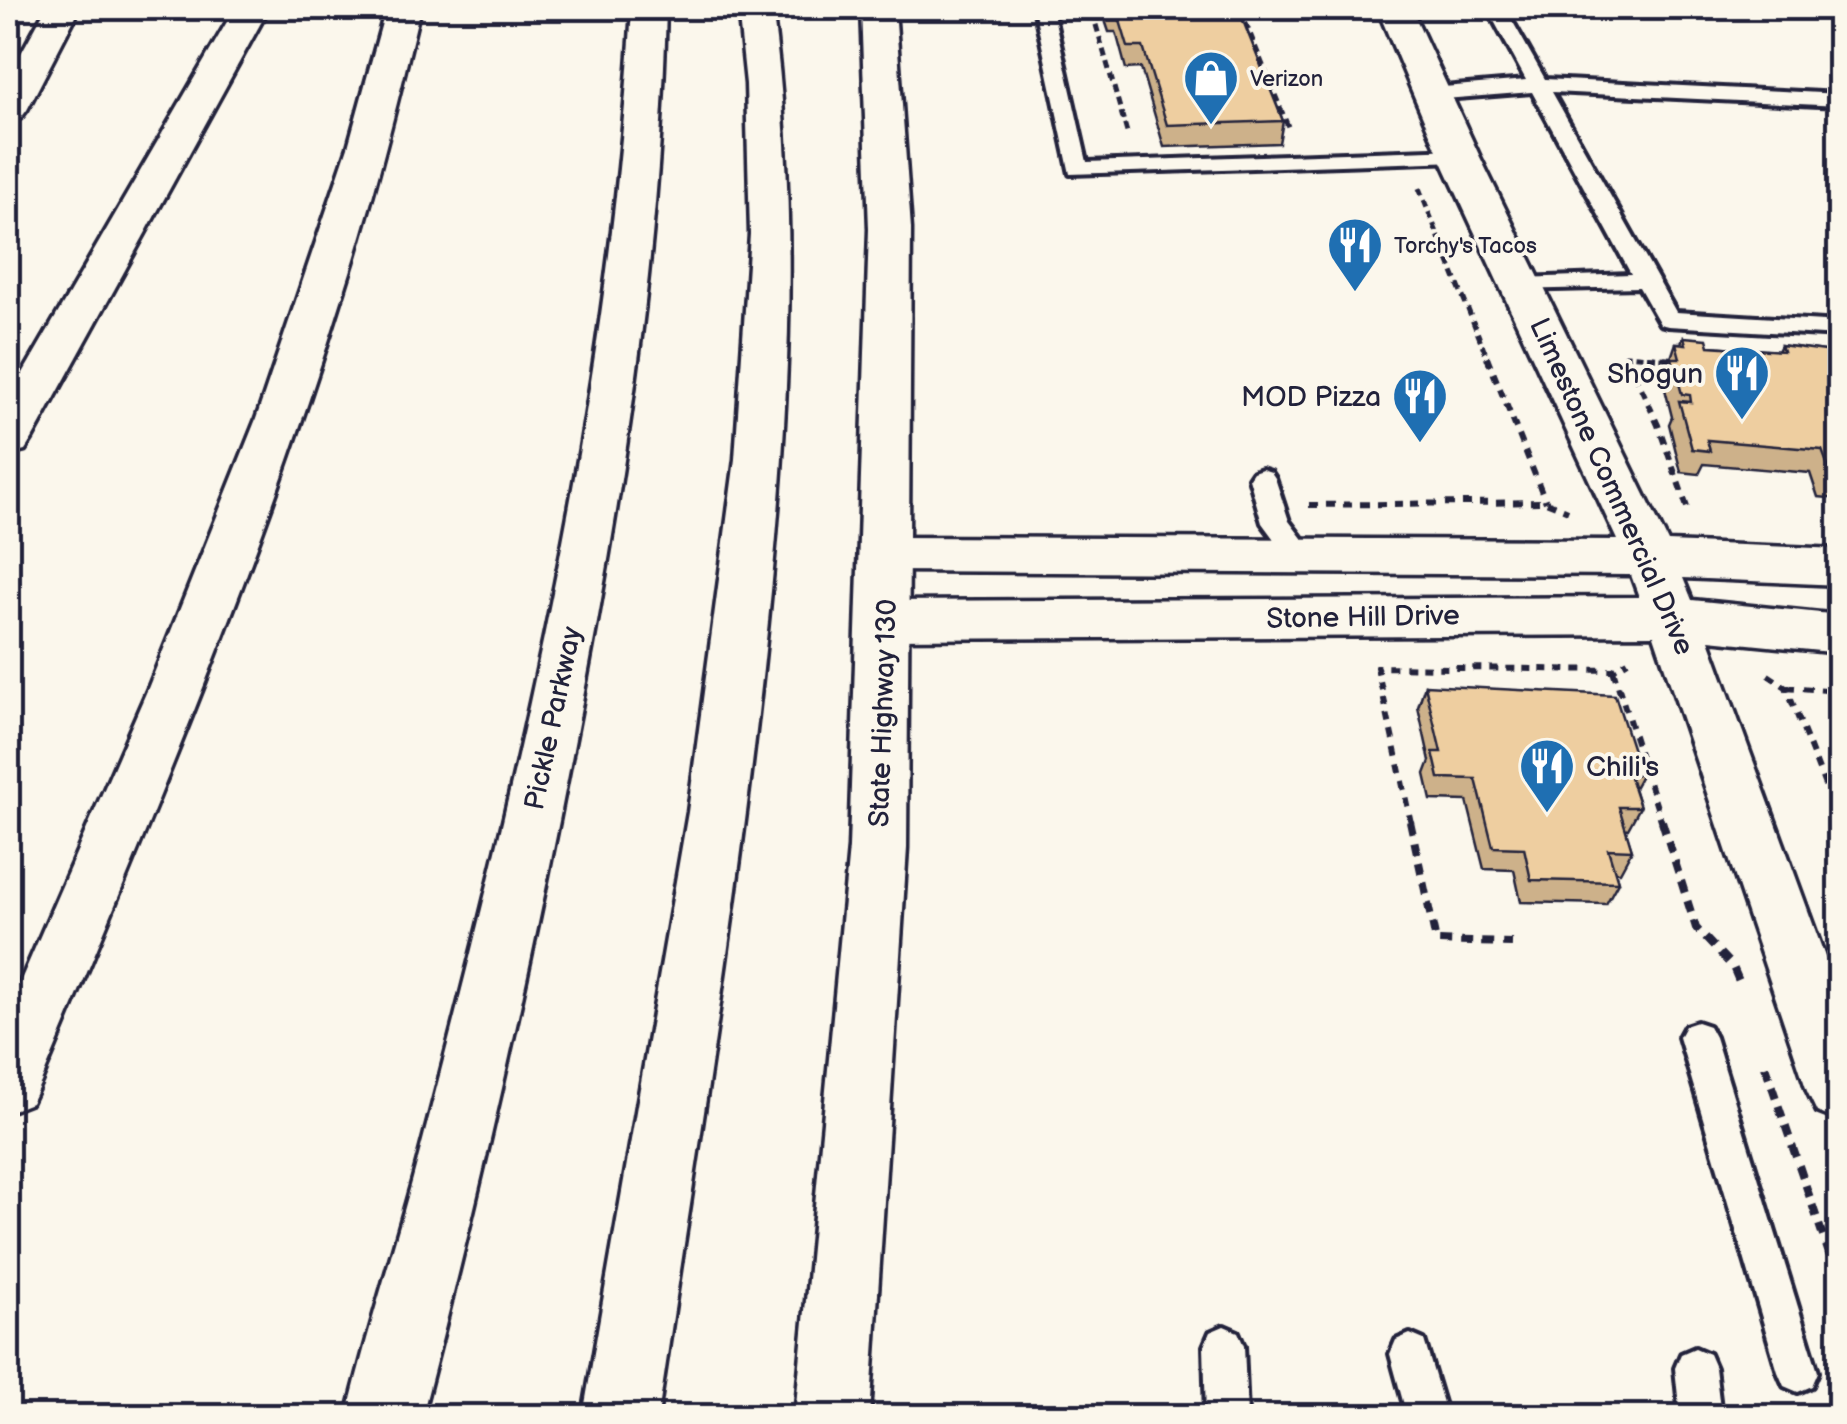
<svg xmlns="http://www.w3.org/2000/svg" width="1847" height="1424" font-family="'Balsamiq Sans',sans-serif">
<rect width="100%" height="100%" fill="#fbf7ec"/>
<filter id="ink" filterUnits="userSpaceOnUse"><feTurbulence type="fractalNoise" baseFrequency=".01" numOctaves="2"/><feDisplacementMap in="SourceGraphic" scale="20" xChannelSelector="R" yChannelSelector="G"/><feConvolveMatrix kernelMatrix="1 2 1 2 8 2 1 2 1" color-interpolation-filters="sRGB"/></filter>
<g filter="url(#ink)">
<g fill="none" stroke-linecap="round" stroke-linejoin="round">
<g stroke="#22223b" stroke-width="8">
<g id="service">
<path d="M1034,8h18l35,154 372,-13 11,6 -11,6 -389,13z"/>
<path d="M1487,8h18l40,71 295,15v12l-288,-14 124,220 164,10v14l-172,-10 -8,-2 -21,-37 -125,3 -4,-5 4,-5 8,-2 109,-4 -99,-182 -100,8 -10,-6 10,-6 94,-8z"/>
<path d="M1262,469l9,3 4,6 14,43 25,33 -4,7h-20l-28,-38 -13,-45 4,-6z"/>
<path d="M1697,1022l12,4 6,11 103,335 -6,14 -14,6 -14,-6 -6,-14 -99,-335 6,-11z"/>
<path d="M1224,1326l14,6 6,14 3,70h-41l-2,-70 6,-14z"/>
<path d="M1410,1334l14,6 23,76h-40l-17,-62 6,-14z"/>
<path d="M1695,1348l14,6 6,14 6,48h-41l-5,-48 6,-14z"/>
</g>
</g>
<g stroke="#22223b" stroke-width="7">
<path id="minor" d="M1377,8h34l68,147 189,387 172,7v36l-157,-7 9,22 148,15v38l-131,-13 131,358v123l-23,-9 -10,-21 -153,-456 -769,4 -19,-6 -7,-13 7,-13 19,-6 754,-4 -8,-22 -746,-4 -18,-5 -7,-12 7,-12 18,-5 732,3 -178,-385z"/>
</g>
<g stroke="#22223b" stroke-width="7">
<g id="secondary">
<path d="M46,8h34l-53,102 -6,8 -13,3v-44z"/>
<path d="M861,8h34l16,221 -4,619 -37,568h-75l54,-568 20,-619z"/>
</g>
</g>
<g stroke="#22223b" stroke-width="7">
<g id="motorway">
<path d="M235,8h34l-237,431 -7,11 -17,4v-55z"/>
<path d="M386,8h34c-22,93 -45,186 -74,277 -84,272 -195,535 -305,797l-10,21 -23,9v-102l141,-324 107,-267 92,-272z"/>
<path d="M632,8h34c-6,249 -44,492 -92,736 -43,226 -94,449 -152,672h-75c21,-89 51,-178 74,-268 98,-373 189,-754 211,-1140z"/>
<path d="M738,8h34c30,222 15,440 -9,661 -27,250 -68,499 -105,747h-75l105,-604 47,-353 15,-225 -4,-150z"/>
</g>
</g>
<g stroke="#22223b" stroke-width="5" stroke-dasharray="8 5" stroke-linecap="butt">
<path d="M1113,19l-19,-1 34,118"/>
<path d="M1235,19h9l45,110"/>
<path d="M1419,188l69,171"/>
<path d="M1628,359l-2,-4 48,4"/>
</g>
<g stroke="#22223b" stroke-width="6" stroke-dasharray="9 8" stroke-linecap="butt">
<path d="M1487,357l59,145"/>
<path d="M1627,357l31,68 31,88"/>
<path d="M1647,357l27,2"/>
<path d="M1309,505l237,-3 22,9"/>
<path d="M1613,670l49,153"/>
<path d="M1768,675l18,12 54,136"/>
<path d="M1786,687l54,4"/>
<path d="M1411,823l-34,-156 236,3 15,-9"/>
</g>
<g stroke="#22223b" stroke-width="8" stroke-dasharray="12 9" stroke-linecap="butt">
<path d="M1410,821l26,120 76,2"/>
<path d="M1662,821l34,107 37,39 6,14"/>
<path d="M1765,1066l74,217"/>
</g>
<use href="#service" fill="#fbf7ec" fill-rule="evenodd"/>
<use href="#minor" fill="#fbf7ec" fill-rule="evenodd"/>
<use href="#secondary" fill="#fbf7ec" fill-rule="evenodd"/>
<use href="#motorway" fill="#fbf7ec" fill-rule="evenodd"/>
</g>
<g fill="#cdb18a" stroke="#22223b" stroke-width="2.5">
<path d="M1105,8h133l45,113 -4,22 -115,4 -23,-79 -15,1 -10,-37h-7l-5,-15z"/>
<path d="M1684,337l25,9 69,5 3,-6 59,8v146l-22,-2 -8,-24 -106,-9 -5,10 -18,-2 -12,-48 3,-7 -9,-36 13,-38h5z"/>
<path d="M1425,685l216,90 -7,13 6,19 -12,22h-3l7,21 -12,22h-5l3,10 -12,22 -85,-2 -7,-32 -30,-1 -17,-68 -36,-1 -6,-26 5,-13 -12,-54z"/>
</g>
<g fill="#eecea0" stroke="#22223b" stroke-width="2.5">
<path d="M1110,8h128l45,113 -116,4 -24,-78h-15l-11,-36h-6z"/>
<path d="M1684,337l23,2 2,7 74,5 -2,-6 59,8v122l-9,-1 -9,-24 -115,-10 3,11 -18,-2 -13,-48 12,1 -1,-7 -8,-1 -10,-36h8l-4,-15 10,1z"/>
<path d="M1425,685l190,10 26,80 -12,-1 11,33h-21l13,43 -24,-1 10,33 -87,-2 -7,-32 -31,-1 -17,-68 -37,-1 -6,-26h8z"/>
</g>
</g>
<defs>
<g id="shop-pin" transform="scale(2.875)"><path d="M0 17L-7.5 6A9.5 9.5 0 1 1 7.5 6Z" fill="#1f6fb2" stroke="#fbf7ec"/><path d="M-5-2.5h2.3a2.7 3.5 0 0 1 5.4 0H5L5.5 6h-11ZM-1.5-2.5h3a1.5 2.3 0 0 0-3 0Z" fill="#fff"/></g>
<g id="restaurant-pin" transform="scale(2.875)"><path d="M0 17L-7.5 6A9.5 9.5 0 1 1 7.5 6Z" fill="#1f6fb2" stroke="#fbf7ec"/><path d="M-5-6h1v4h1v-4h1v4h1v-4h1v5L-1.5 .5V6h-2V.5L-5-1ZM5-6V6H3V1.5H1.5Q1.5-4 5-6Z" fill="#fff"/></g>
</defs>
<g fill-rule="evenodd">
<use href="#shop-pin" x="1211" y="78"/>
<use href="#restaurant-pin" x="1355" y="245"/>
<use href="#restaurant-pin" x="1742" y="373"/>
<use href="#restaurant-pin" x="1420" y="396"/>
<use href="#restaurant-pin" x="1547" y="766"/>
</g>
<g text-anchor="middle" stroke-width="8" stroke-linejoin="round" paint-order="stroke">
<g font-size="22" fill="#22223b" stroke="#fbf7ec" text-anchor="start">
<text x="1250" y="86">Verizon</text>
<text x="1394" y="253">Torchy's Tacos</text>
</g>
<g font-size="28" fill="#22223b" stroke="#fbf7ec" text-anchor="end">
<text x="1703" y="383">Shogun</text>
<text x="1381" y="406">MOD Pizza</text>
<text x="1586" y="776" text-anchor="start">Chili's</text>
</g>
<g font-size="28" fill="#22223b" stroke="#fbf7ec">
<text transform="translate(1613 486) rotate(66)" y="10">Limestone Commercial Drive</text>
<text transform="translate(1363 616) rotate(-1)" y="10">Stone Hill Drive</text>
<text transform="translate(882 713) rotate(-88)" y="10">State Highway 130</text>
<text transform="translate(552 718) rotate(-78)" y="10">Pickle Parkway</text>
</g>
</g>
<rect width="1847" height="1424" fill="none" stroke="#fbf7ec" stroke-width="40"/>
<rect x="20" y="20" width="1807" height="1384" fill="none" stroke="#22223b" stroke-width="4" filter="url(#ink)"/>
</svg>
